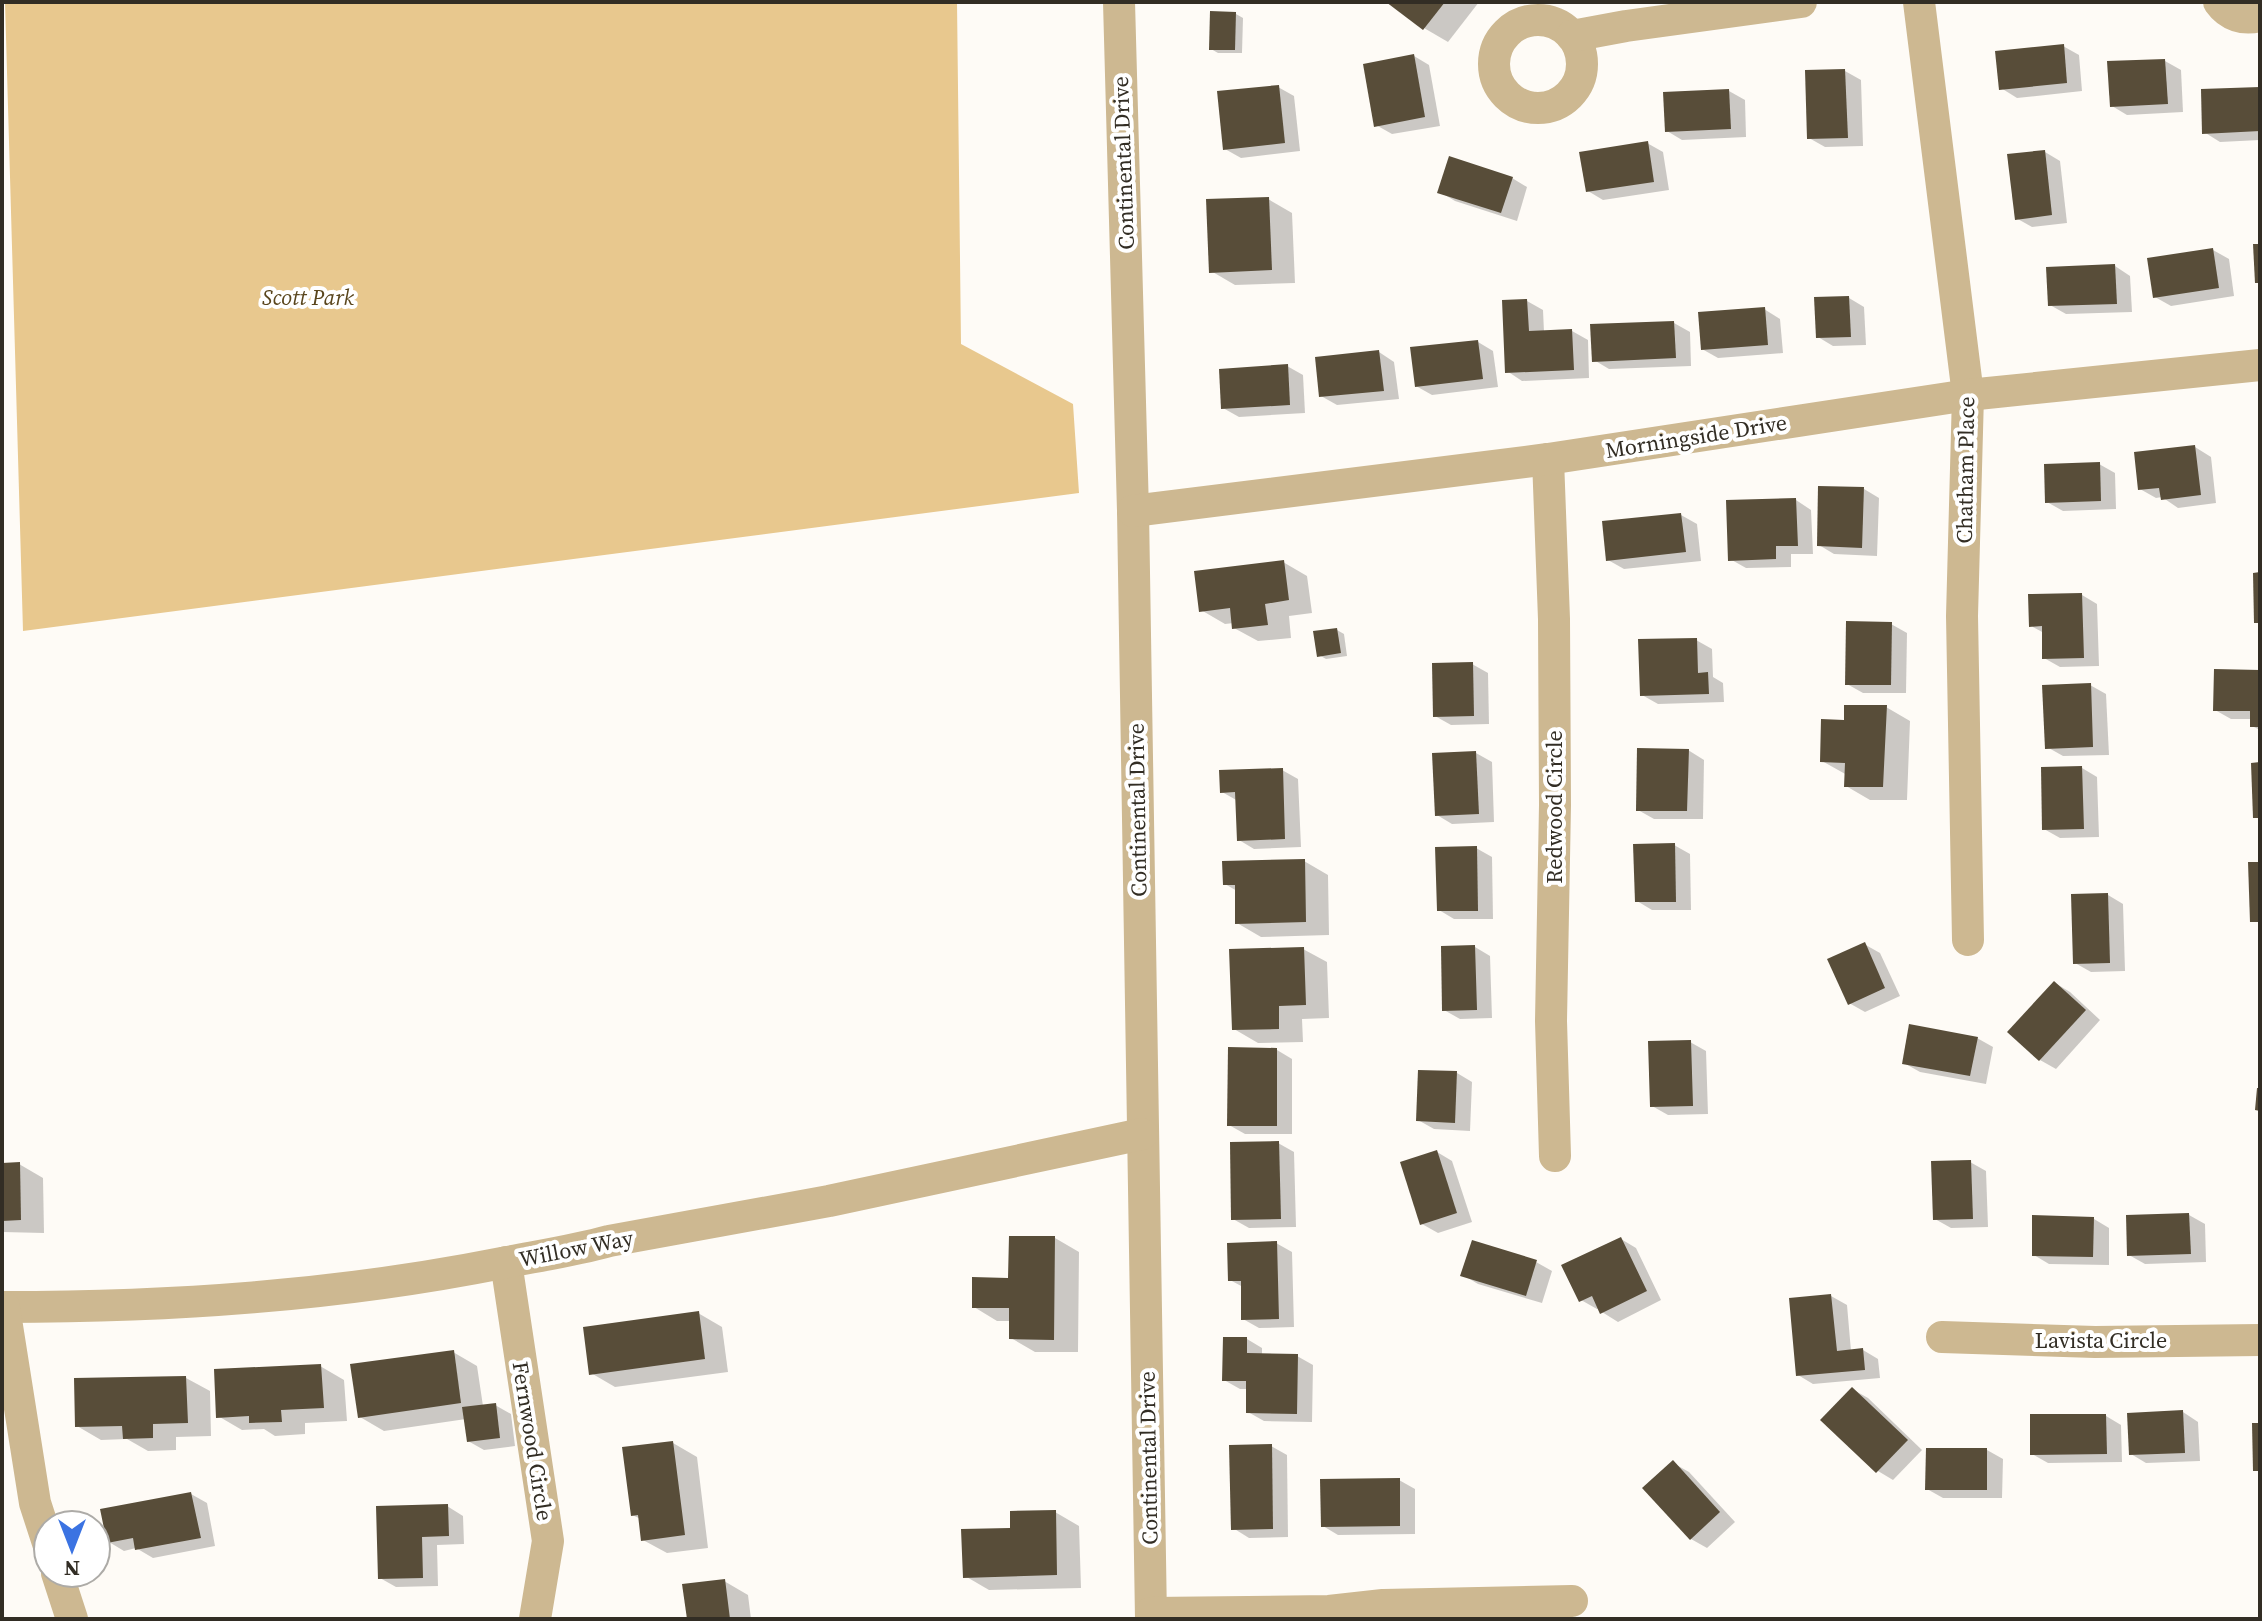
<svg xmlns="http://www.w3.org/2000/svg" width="2262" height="1621" font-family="'Source Serif 4',serif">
<rect width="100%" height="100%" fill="#fefbf6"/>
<path fill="#e8c88e" d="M5,2h952l4,342 112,60 6,89 -1056,138z"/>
<g fill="#0003">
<path d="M1389,2h90l-31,40 -24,-14z"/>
<path d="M1236,14l7,4 -1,35h-24l-7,-4z"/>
<path d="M2063,46l16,9 3,36 -65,7 -16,-10z"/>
<path d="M1414,56l15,9 11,61 -48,8 -16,-9z"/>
<path d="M2165,61l16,9 2,42 -56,3 -15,-9z"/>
<path d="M1845,71l16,9 2,66 -38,1 -16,-9z"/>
<path d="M1278,87l16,9 6,55 -59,7 -16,-9z"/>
<path d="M2260,89v51l-40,2 -16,-10z"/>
<path d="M1729,91l16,9 1,37 -64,3 -15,-9z"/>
<path d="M1647,143l16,9 6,38 -66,10 -15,-9z"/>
<path d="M2045,152l15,9 7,62 -35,4 -16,-9z"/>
<path d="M1512,178l15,9 -10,34 -62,-20 -15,-9z"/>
<path d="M1268,199l24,14 3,70 -60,2 -24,-14z"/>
<path d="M2213,250l16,9 5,37 -63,10 -16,-9z"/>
<path d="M2115,266l15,10 2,36 -66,2 -16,-9z"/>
<path d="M1849,298l15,9 2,38 -33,1 -15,-9z"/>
<path d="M1527,301l16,9 1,22 28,-1 16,9 1,38 -67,3 -15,-10z"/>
<path d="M1764,309l16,10 3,34 -65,5 -16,-9z"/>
<path d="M1674,323l16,9 1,34 -82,3 -15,-9z"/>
<path d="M1478,342l15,9 5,36 -66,8 -16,-9z"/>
<path d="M1379,352l15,10 5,37 -62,6 -16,-9z"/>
<path d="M1287,366l16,9 2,38 -66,4 -16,-9z"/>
<path d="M2195,447l16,10 5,46 -38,5 -16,-11 -6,1 -16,-9z"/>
<path d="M2099,464l16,9 1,36 -53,2 -16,-9z"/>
<path d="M1864,489l15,9 -2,58 -43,-2 -15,-9z"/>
<path d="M1796,500l15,10 2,44h-22v13l-45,1 -16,-9z"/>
<path d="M1681,515l16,9 4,37 -77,8 -16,-9z"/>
<path d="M1283,562l24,14 5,37 -23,3 2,22 -33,3 -24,-13v-5l-9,1 -24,-14z"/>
<path d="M2082,595l15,9 2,62 -39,1 -16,-9v-25l-13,-7z"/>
<path d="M1891,624l16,9 -1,60h-43l-16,-9z"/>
<path d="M1337,630l7,4 3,22 -21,3 -7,-4z"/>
<path d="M1696,640l16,9 1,28 10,6 1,19 -66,2 -16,-9z"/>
<path d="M1472,664l16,9 1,51 -38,1 -16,-9z"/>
<path d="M2260,672v58l-8,-4v-7h-21l-16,-9z"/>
<path d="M2090,685l16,9 3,61 -46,1 -16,-9z"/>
<path d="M1886,707l24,14 -3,79h-37l-24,-14 1,-11 -25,-14 24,-39z"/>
<path d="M1688,750l16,10 -1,59h-49l-16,-9z"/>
<path d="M1476,753l16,9 2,60 -42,2 -15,-9z"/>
<path d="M2082,768l15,9 2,60 -39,1 -16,-9z"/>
<path d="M1282,770l16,9 3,68 -47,2 -15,-9 -1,-39 -16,-9z"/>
<path d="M1674,845l16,9 1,56h-39l-15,-9z"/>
<path d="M1476,848l16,9 1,62h-39l-15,-9z"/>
<path d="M1304,861l24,14 1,60 -68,2 -24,-14v-32l-12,-7z"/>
<path d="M2108,895l15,9 2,67 -34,1 -16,-9z"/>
<path d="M1864,944l16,9 20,43 -35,16 -16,-9z"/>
<path d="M1475,947l15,9 2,62 -32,1 -16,-9z"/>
<path d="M1303,949l24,13 2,56 -27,1 1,23 -45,1 -24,-14z"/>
<path d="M2055,983l15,9 30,28 -44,49 -16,-9z"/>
<path d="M1977,1038l16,9 -7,37 -66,-12 -16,-9z"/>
<path d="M1690,1042l16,9 2,63 -40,1 -16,-9z"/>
<path d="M1277,1050l15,9v75h-47l-16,-9z"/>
<path d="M1457,1073l15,9 -2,49 -36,-2 -16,-9z"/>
<path d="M1278,1143l16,9 2,75 -47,1 -16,-9z"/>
<path d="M1437,1152l15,9 20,61 -34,11 -16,-9z"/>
<path d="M1970,1162l16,9 2,56 -37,1 -16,-9z"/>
<path d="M19,1164l24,14 1,55 -42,-1v-67z"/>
<path d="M2189,1215l16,9 1,38 -61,2 -16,-9z"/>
<path d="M2094,1219l15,9v37l-60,-1 -15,-9z"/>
<path d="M1055,1238l24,14 -1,100h-43l-24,-14v-17h-14l-23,-14 36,-27z"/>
<path d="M1621,1239l15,9 25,52 -43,22 -16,-10 -2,-4 -3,1 -16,-9z"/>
<path d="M1276,1243l16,9 2,75 -35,1 -16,-9v-32l-13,-7z"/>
<path d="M1536,1262l16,9 -10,32 -64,-19 -15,-9z"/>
<path d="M1831,1296l16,9 4,46 12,-1 15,9 2,19 -67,6 -15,-9z"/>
<path d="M698,1313l24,14 6,45 -113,15 -24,-14z"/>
<path d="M1247,1339l15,9v8h35l16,9 -1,57 -48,-1 -16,-9v-23h-8l-16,-9z"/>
<path d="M453,1352l24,14 6,40 12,-1 16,9 4,32 -31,4 -16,-9 -2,-22 -82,12 -24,-14z"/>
<path d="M320,1366l24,14 3,41 -42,2v11l-30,2 -11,-7 -22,1 -24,-14z"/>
<path d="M186,1378l24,13 1,45 -35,1v13l-28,1 -21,-12 -26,1 -24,-14z"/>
<path d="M1852,1389l16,9 54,52 -29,30 -15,-9 -55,-51z"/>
<path d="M2183,1412l15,10 2,39 -54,2 -15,-9z"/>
<path d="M2106,1416l15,9 1,37 -74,1 -16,-9z"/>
<path d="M673,1443l24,14 11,91 -41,5 -24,-13 -2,-21 -9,-4z"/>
<path d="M1271,1446l16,9 1,82 -39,1 -16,-10z"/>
<path d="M1987,1450l16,9 -1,39h-59l-16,-9z"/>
<path d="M1673,1463l16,9 46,50 -28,26 -16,-9z"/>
<path d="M1399,1480l16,9v45l-77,1 -15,-9z"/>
<path d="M191,1494l16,9 8,43 -62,12 -17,-10 -12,3 -15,-9z"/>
<path d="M447,1506l16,10 1,28 -27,1 1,41 -42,1 -16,-9z"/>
<path d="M1055,1512l24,14 2,62 -92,2 -24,-14 47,-46z"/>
<path d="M724,1581l24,14 3,24h-62z"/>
</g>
<g fill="#584d39">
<path d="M1386,2h59l-22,28z"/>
<path d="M1210,11l26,1 -1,38h-26z"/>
<path d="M2064,44l3,39 -68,7 -4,-39z"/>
<path d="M1414,54l11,63 -51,10 -11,-63z"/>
<path d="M2165,59l3,45 -58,3 -3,-46z"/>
<path d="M1845,69l3,69 -41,1 -2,-69z"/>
<path d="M1279,85l6,58 -62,7 -6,-59z"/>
<path d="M2260,87v44l-58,3 -1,-45z"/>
<path d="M1729,89l2,40 -66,3 -2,-40z"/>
<path d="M1648,141l6,41 -68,10 -7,-40z"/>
<path d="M2045,150l7,65 -37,5 -8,-66z"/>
<path d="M1449,156l64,21 -12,36 -64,-20z"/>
<path d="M1269,197l3,73 -63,3 -3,-74z"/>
<path d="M2253,244h7v39h-5z"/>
<path d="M2213,248l6,40 -66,10 -6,-40z"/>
<path d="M2115,264l2,40 -69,2 -2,-39z"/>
<path d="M1849,296l2,41 -35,1 -2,-41z"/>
<path d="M1527,299l2,32 43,-2 2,41 -69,3 -3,-73z"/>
<path d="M1765,307l3,38 -67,5 -3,-38z"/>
<path d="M1674,321l2,37 -84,4 -2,-38z"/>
<path d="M1478,340l5,39 -68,8 -5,-40z"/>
<path d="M1379,350l5,41 -65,6 -4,-40z"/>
<path d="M1288,364l2,41 -69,4 -2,-40z"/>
<path d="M2195,445l6,50 -40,5 -2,-12 -21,2 -4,-38z"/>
<path d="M2100,462l1,39 -56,2 -1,-39z"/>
<path d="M1818,486l46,1 -2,61 -45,-2z"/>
<path d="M1796,498l2,48h-22v13l-48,2 -2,-61z"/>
<path d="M1681,513l5,39 -80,9 -4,-40z"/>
<path d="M1284,560l5,40 -24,4 3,21 -36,4 -2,-21 -31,4 -5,-41z"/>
<path d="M2260,572v51h-6l-1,-50z"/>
<path d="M2082,593l2,65 -42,1v-33l-13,1 -1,-33z"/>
<path d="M1846,621l46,1 -1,63h-46z"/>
<path d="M1337,628l4,25 -24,4 -4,-26z"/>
<path d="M1697,638l1,35 10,-1 1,22 -69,2 -2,-57z"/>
<path d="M1473,662l1,54 -41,1 -1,-54z"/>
<path d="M2214,669l46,1v57h-10v-16h-37z"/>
<path d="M2091,683l2,64 -48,2 -3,-64z"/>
<path d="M1844,705h43l-4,82h-39l1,-24 -25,-1 1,-43 23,1z"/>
<path d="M1637,748l52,1 -2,62h-51z"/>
<path d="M1476,751l3,63 -44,2 -3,-63z"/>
<path d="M2260,762v56h-7l-2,-55z"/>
<path d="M2082,766l2,63 -42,1 -1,-63z"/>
<path d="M1283,768l2,71 -48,2 -2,-49 -15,1 -1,-23z"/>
<path d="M1675,843l1,59h-41l-2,-58z"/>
<path d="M1477,846l1,65h-41l-2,-64z"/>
<path d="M1305,859l1,63 -71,2v-39h-12l-1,-24z"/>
<path d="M2248,862h12v60h-10z"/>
<path d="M2108,893l2,70 -37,1 -2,-70z"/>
<path d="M1865,942l20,46 -37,17 -21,-46z"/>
<path d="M1475,945l2,65 -35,1 -1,-65z"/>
<path d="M1304,947l2,58 -27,1v23l-47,1 -3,-81z"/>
<path d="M2054,981l32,29 -47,51 -32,-29z"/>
<path d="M1909,1024l69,13 -8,39 -68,-12z"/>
<path d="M1691,1040l2,66 -43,1 -2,-66z"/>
<path d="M1228,1047l49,1v78h-50z"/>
<path d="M1418,1070l39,1 -2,52 -39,-2z"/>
<path d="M2257,1088h3v23l-5,-1z"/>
<path d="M1279,1141l2,78 -50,1 -1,-78z"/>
<path d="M1437,1150l20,63 -37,12 -20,-63z"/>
<path d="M1971,1160l2,59 -40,1 -2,-59z"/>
<path d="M20,1162l1,58 -19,1v-58z"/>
<path d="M2189,1213l2,41 -64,2 -1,-41z"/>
<path d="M2032,1215l62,2 -1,40 -61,-1z"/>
<path d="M1009,1236h46l-1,104 -45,-1v-31h-37v-31l36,1z"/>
<path d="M1621,1237l26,54 -47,23 -8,-18 -13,6 -18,-37z"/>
<path d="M1472,1240l65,20 -11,36 -66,-20z"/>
<path d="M1277,1241l2,78 -38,1v-39h-13l-1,-38z"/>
<path d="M1831,1294l6,57 26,-3 2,22 -69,6 -7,-78z"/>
<path d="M699,1311l6,48 -116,16 -6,-48z"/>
<path d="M1223,1337h24v16l51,1 -1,60 -51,-1v-32h-24z"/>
<path d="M454,1350l7,53 -103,15 -8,-54z"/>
<path d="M321,1364l3,44 -43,2 1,12 -33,1v-7l-33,2 -2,-49z"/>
<path d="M186,1376l2,47 -35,1v14l-30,1 -1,-13 -47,1 -1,-49z"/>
<path d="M1852,1387l56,53 -32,33 -56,-53z"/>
<path d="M496,1403l4,35 -33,4 -5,-35z"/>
<path d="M2183,1410l2,43 -56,2 -2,-42z"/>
<path d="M2030,1414h76l1,40 -77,1z"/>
<path d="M2252,1423h8v48h-7z"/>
<path d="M673,1441l12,94 -44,6 -3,-26 -7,1 -9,-69z"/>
<path d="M1272,1444l1,85 -42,1 -2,-85z"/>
<path d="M1926,1448h61v42h-62z"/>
<path d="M1673,1460l47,52 -30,28 -48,-52z"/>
<path d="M1400,1478v48l-79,1 -1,-48z"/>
<path d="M191,1492l10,46 -66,12 -2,-12 -26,5 -7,-34z"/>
<path d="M448,1504l1,32 -27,1 1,41 -45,1 -2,-73z"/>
<path d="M1056,1510l1,65 -94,3 -2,-49 49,-1v-17z"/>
<path d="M725,1579l5,40h-43l-5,-35z"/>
</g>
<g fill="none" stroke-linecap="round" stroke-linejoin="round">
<g stroke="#cdb891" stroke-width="32">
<path d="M1119,2l14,509 18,1108"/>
<path d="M1919,2l49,393 -6,221 6,324"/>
<path d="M2219,2c10,14 24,18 41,14"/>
<circle cx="1538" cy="64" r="44"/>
<path d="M1572,36l54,-10 175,-24"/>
<path d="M1548,459l6,160 1,186 -4,216 4,135"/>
<path d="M1133,511l415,-52 420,-64 292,-30"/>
<path d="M506,1262l42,279 -13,78"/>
<path d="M2,1307c169,0 334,-11 500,-44 36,-7 71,-12 107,-22l220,-40 313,-67"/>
<path d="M4,1307l31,196 13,40"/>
<path d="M1942,1337l153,5 165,-2"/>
<path d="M57,1573l15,46"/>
<path d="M1151,1613l178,-2 54,-6 189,-4"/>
</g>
</g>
<g text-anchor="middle" stroke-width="8" stroke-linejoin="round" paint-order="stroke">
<g font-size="22" fill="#322d24" stroke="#fff">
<text transform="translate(1123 163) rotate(-92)" y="8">Continental Drive</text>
<text transform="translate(1696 436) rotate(-9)" y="8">Morningside Drive</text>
<text transform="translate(1965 470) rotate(-89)" y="8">Chatham Place</text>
<text transform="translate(1554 807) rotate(-90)" y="8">Redwood Circle</text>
<text transform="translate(1137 810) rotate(-91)" y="8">Continental Drive</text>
<text transform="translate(576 1248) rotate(-11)" y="8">Willow Way</text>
<text x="2101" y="1348">Lavista Circle</text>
<text transform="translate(533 1441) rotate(81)" y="8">Fernwood Circle</text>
<text transform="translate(1148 1458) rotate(-91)" y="8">Continental Drive</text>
</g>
<g font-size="22" font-style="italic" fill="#59451c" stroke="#fff">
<text x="308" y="305">Scott Park</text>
</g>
</g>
<rect width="2262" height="1621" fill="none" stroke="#322d24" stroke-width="8"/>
<g transform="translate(72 1549) rotate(180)"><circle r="38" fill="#ffffff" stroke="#adaba7" stroke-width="2"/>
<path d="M0-6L14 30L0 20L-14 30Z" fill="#3b73e2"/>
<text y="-12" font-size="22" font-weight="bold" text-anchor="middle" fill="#322d24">N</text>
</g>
</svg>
